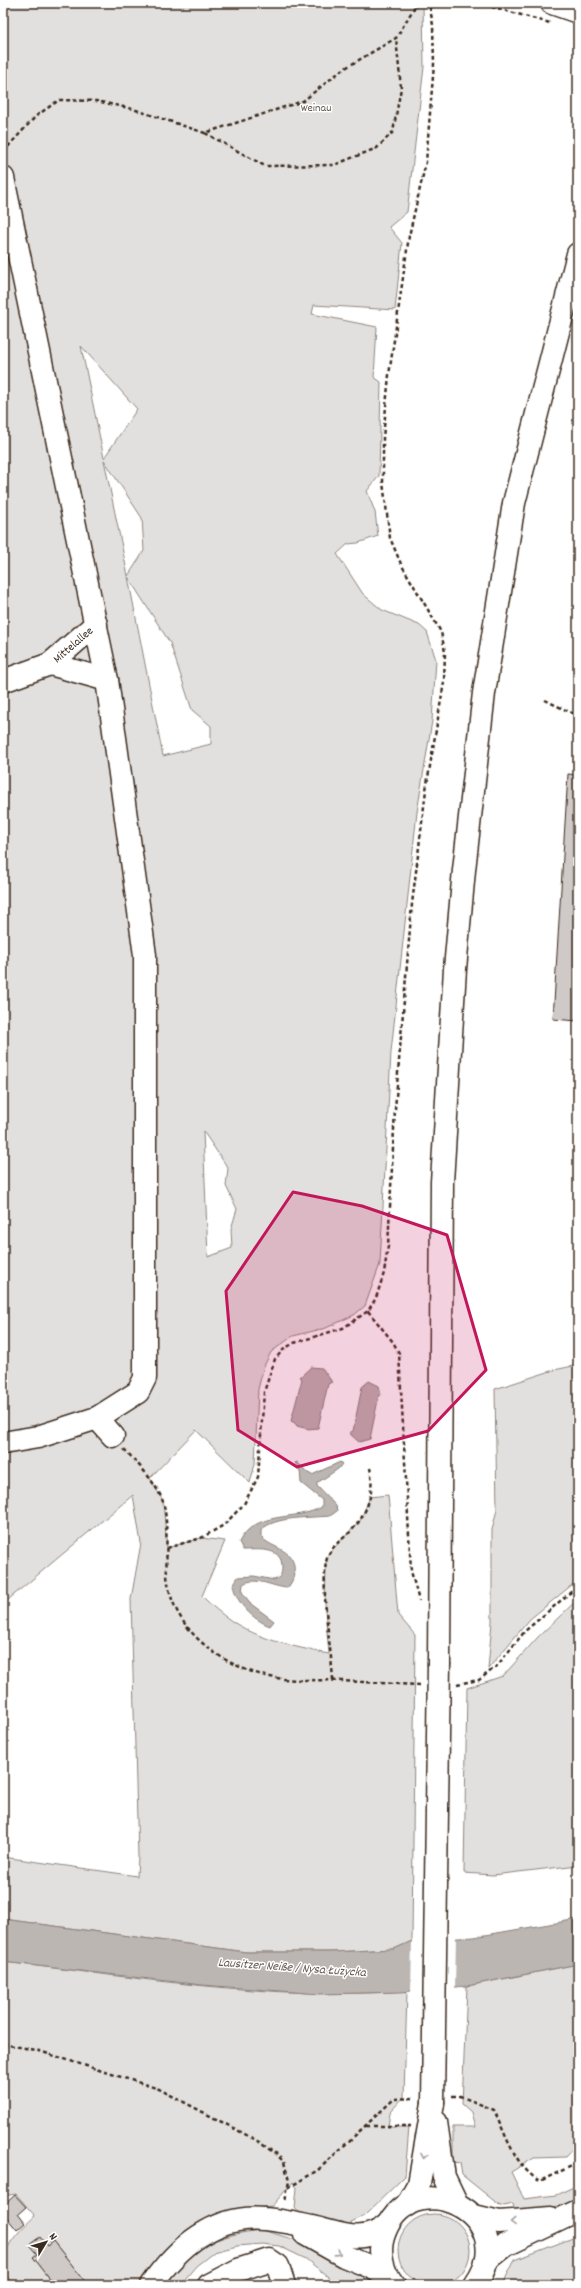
<svg xmlns="http://www.w3.org/2000/svg" width="581" height="2288" font-family="Dekko,sans-serif">
<rect width="100%" height="100%" fill="#fff"/>
<filter id="ink" filterUnits="userSpaceOnUse"><feTurbulence type="fractalNoise" baseFrequency=".025" numOctaves="2"/><feDisplacementMap in="SourceGraphic" scale="8" xChannelSelector="R" yChannelSelector="G"/><feConvolveMatrix kernelMatrix="1 2 1 2 8 2 1 2 1" color-interpolation-filters="sRGB"/></filter>
<g filter="url(#ink)">
<g fill="#e2e0de" stroke="#8e857e" fill-rule="evenodd">
<path d="M3,3h420l1,64 -17,145 -18,15 13,16 -7,67 -81,-5 -2,9 65,13 -3,50 7,5 -2,94 -12,15 8,21 3,24 -20,7 -10,1 -11,10 26,40 19,16 37,15 8,7 9,28 -4,61 -15,91 -26,240 -11,212 -15,42 -11,9 -28,13 -33,8 -22,16 -7,14 -6,23 -3,75 -5,19 -54,-53 -46,48 13,23 4,47 34,-10 24,3 -23,55c39,40 74,47 127,58l-4,-44 1,-47 3,-10 31,-32 10,-24 18,-2 10,120 17,20 -3,306 -18,8 -62,3h-86l-243,-33v-62l134,19 1,-19 -7,-258 10,-56 -8,-48 -130,109zM81,346l56,63 -33,49zM104,460l38,58 2,33 -16,25zM128,577l42,66 22,67 19,16v18l-48,12zM203,1131l25,37 -2,18 11,23 -6,20 1,19 -24,9z"/>
<path d="M578,1365v215l-48,39 -42,50 4,-47v-92l5,-21 -2,-120 59,-19z"/>
<path d="M578,1599v266l-85,10 -29,-2 3,-185 36,-12 35,-39z"/>
<path d="M3,1962c132,15 271,39 404,29l-3,106 -14,15 -2,15h21l-4,49 -41,40 -13,6 1,9 -52,-17 -5,-6 2,-20 -4,-6 -21,24c-38,4 -77,11 -104,40 -11,12 -19,26 -29,39h-125c-3,-4 -9,-10 -10,-15 -4,-22 17,-41 31,-54l-19,-22 -13,2 2,-50 -2,-1z"/>
<path d="M578,1964v179l-13,14 -31,1 -23,14 13,27 32,-4 22,-10v14l-34,12 -28,4 -3,-11 -9,2 -6,-2 -36,-29 -2,-12 -7,-1v-35h22l-4,-15 -9,-8 5,-118z"/>
<circle cx="434" cy="2250" r="36"/>
<path d="M262,2230l44,13 77,42h-45l-32,-26 -27,-13 -17,-2 -25,2 -23,6 -18,14 -16,19h-16c28,-38 51,-50 98,-55z"/>
<path d="M578,2236l-1,49h-75l13,-25z"/>
</g>
<g fill="#bcb6b3" stroke="#887e77">
<path d="M311,1367l11,1 10,14 -4,2 -10,44 -10,1 -11,-3 -2,-3 -4,-2 11,-42 -2,-2z"/>
<path d="M369,1381l10,5 2,9h-2l-9,44 -11,3 -10,-9 4,-2 9,-44z"/>
<path d="M297,1462l11,11 4,2 28,-13 2,2 -4,5 -21,14v3l19,20 1,5 -7,5c-20,2 -55,0 -69,14v7c12,13 36,11 33,37 -1,6 -3,10 -7,14 -15,-1 -31,-12 -44,-4l-1,8 9,12 23,17 -4,5c-17,-6 -34,-23 -37,-41l5,-8 16,-1 20,4c6,-2 8,-6 8,-12 1,-22 -24,-18 -39,-18l-4,-8c17,-33 56,-20 83,-35v-7l-21,-17 -1,-12 -5,-8z"/>
<path d="M3,1919l243,33h86l62,-3 18,-8 62,-4 104,-18v45l-111,22 -66,6 -81,2 -118,-9 -199,-23z"/>
</g>
<path fill="#fff" d="M456,1936l-1,53 -44,4 1,-54z"/>
<g fill="#cfcac7" stroke="#3b2a1e">
<path d="M568,774l10,1v246l-25,-2z"/>
<path d="M15,2195l11,12 -8,7 7,9 -8,7 -14,-17v-7z"/>
<path d="M40,2237l7,9 6,-5 31,39 -2,5h-27l-22,-28 4,-3 -8,-9z"/>
<path d="M3,2246h3l-3,10z"/>
<path d="M270,2280l2,5h-17z"/>
</g>
<g fill="none" stroke-linecap="round" stroke-linejoin="round">
<g stroke="#3b2a1e" stroke-width="25">
<g id="minor">
<path d="M3,178l104,502 38,275v423l-7,14 -41,26 -59,19 -35,6"/>
<path d="M50,664l57,16"/>
<path id="s1" d="M3,681l47,-17 46,-40"/>
<path d="M97,1418l16,18"/>
<path d="M305,2234l39,22 27,11 17,10"/>
<path d="M151,2285c26,-37 64,-71 113,-66 16,1 33,5 48,8 27,6 51,19 75,-2"/>
<path d="M209,2285l29,-15 31,-10 9,6 6,19"/>
</g>
</g>
<g stroke="#3b2a1e" stroke-width="25">
<g id="major">
<path d="M552,3l26,9"/>
<path d="M474,2216l25,6 52,-4"/>
<path d="M486,2261l20,-16 72,-34"/>
</g>
</g>
<g stroke="#3b2a1e" stroke-width="25">
<g id="highway">
<path d="M439,1663l3,-481 13,-213 9,-99 20,-177 30,-190 64,-249"/>
<path d="M436,2122l8,55 12,25"/>
<path d="M407,2205l12,-21 14,-81"/>
<path d="M394,2285c-11,-13 -16,-32 -11,-48 25,-80 143,-22 92,48"/>
</g>
</g>
<g stroke="#3b2a1e" stroke-width="2.5" stroke-dasharray="4 3" stroke-linecap="butt">
<path d="M478,3l72,20"/>
<path d="M205,133l60,33 69,-1 43,-17 16,-16 8,-44 -5,-50"/>
<path d="M3,152l33,-36 23,-16 37,1 37,8 72,24 98,-32 39,-31 54,-32 21,-35"/>
<path d="M545,700l33,16"/>
<path d="M368,1311l25,31 6,11 12,218 8,30"/>
<path d="M124,1449c14,15 30,31 38,50 8,20 2,62 6,84 7,48 53,82 98,93 25,6 50,3 75,5 26,1 53,3 79,4"/>
<path d="M167,1548l34,-10 23,-13 20,-21 14,-27 6,-85 11,-33 9,-10 10,-6 49,-15 25,-17 8,-13 8,-25 4,-27 7,-137 17,-205 14,-114 18,-108 1,-30 -4,-20 -40,-68 -11,-26 -7,-56v-44l6,-63 20,-139 17,-74 8,-98 -1,-39 -4,-22"/>
<path d="M333,1680c-2,-34 -12,-86 -7,-118 3,-14 13,-20 22,-28 19,-18 27,-41 22,-66"/>
<path d="M457,1684l22,-4 18,-14 28,-35 53,-45"/>
<path d="M3,2044l33,6 123,39 97,51 20,14 8,8 5,19 -4,21"/>
<path d="M452,2096h8l34,14c12,25 21,57 46,71l38,-18"/>
<path d="M366,2126h45"/>
<path d="M288,2188l30,-18 76,-71 21,-1"/>
</g>
<use href="#minor" stroke="#fff" stroke-width="22"/>
<use href="#major" stroke="#fff" stroke-width="22"/>
<use href="#highway" stroke="#fff" stroke-width="22"/>
<g stroke="#3b2a1e" stroke-width="25" stroke-linecap="butt">
<path id="highway-bridge" d="M433,2103l6,-440"/>
</g>
<use href="#highway-bridge" stroke="#fff" stroke-width="22"/>
</g>
<defs><path id="oneway-chevron" d="M-2-3.5L2.5 0L-2 3.5" fill="none" stroke-width="1.6" stroke-linecap="round" stroke-linejoin="round"/></defs>
<g stroke="#a79f9a">
<use href="#oneway-chevron" transform="translate(424 2156) rotate(100)"/>
<use href="#oneway-chevron" transform="translate(513 2222) rotate(176)"/>
<use href="#oneway-chevron" transform="translate(338 2253) rotate(32)"/>
</g>
</g>
<path fill="#c2185b" fill-opacity="0.2" stroke="#c2185b" stroke-width="3" stroke-linejoin="round" d="M293,1192l69,14 85,29 39,135 -58,61 -131,36 -59,-37 -12,-139z"/>
<g text-anchor="middle" stroke-width="3" stroke-linejoin="round" paint-order="stroke">
<g font-size="12" fill="#65584e" stroke="#fff">
<text x="316" y="111">Weinau</text>
</g>
<g font-size="12" fill="#3b2a1e" stroke="#fff">
<text dy="4" stroke="none"><textPath href="#s1" startOffset="80">Mittelallee</textPath></text>
</g>
<g font-size="13" font-style="italic" fill="#685b52" stroke="#fff">
<text transform="translate(292 1966) rotate(4)" y="5">Lausitzer Neiße / Nysa Łużycka</text>
</g>
</g>
<rect width="581" height="2288" fill="none" stroke="#fff" stroke-width="16"/>
<rect x="8" y="8" width="565" height="2272" fill="none" stroke="#3b2a1e" stroke-width="1.5" filter="url(#ink)"/>
<g transform="translate(46 2242) rotate(52)" stroke="#ffffff" stroke-width="3" paint-order="stroke">
<path d="M0-3L7 15L0 10L-7 15Z" fill="#3b2a1e"/>
<text y="-6" font-size="11" font-weight="bold" text-anchor="middle" fill="#3b2a1e">N</text>
</g>
</svg>
